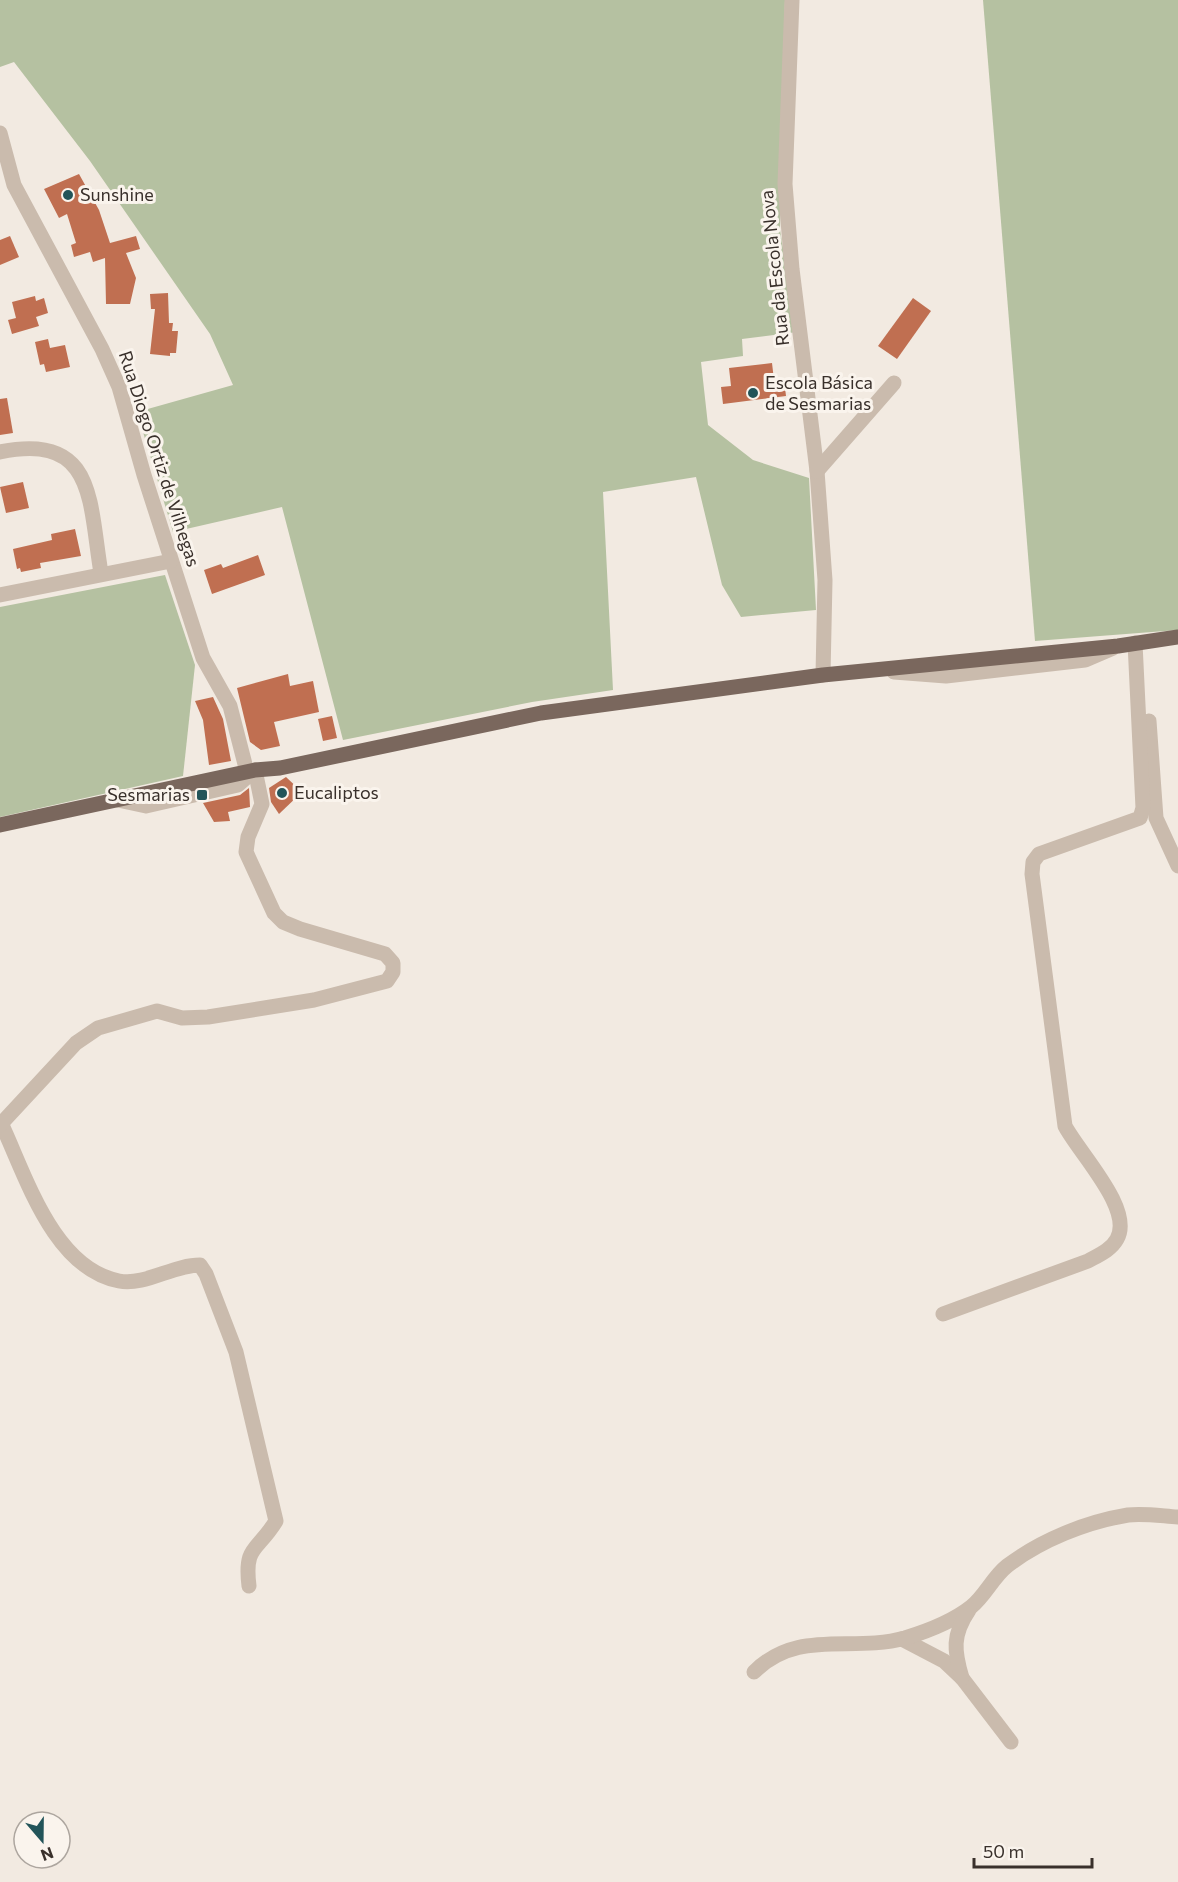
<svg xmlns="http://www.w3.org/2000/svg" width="1178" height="1882" font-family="Commissioner,sans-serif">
<rect width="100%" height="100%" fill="#f2eae1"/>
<g fill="#b5c1a1">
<path d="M0,0h785l-5,230 17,102 -55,7 1,17 -42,6 7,63 45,35 56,18 7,132 -75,7 -19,-32 -26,-108 -93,15 10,198 -81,12 -189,38 -61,-233 -109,25 -36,-120 96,-27 -23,-51 -120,-173 -76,-99 -14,5z"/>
<path d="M983,0h195v630l-143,11z"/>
<path d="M165,575l30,90 -12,111 -183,41v-210z"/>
</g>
<g fill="#c06f51">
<path d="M79,174l20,36 11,33 26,-7 4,13 -14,4 10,25 -6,26h-24l-1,-46 -12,4 -3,-10 -16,5 -3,-12 5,-2 -9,-29 -8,4 -15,-29z"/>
<path d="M10,236l9,21 -19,8v-25z"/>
<path d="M168,293l1,30h4l-1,8h6l-2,22h-6v3l-20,-2 5,-45h-4l-1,-15z"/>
<path d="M35,296l1,5 8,-3 4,15 -12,4 3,9 -27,8 -4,-14 8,-2 -4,-16z"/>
<path d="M913,298l18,13 -34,48 -19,-13z"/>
<path d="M48,339l2,9 15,-3 5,22 -24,5 -2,-8 -4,1 -5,-23z"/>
<path d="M772,363l2,17 10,-1 2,17 -63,8 -2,-17 10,-1 -2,-18z"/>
<path d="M7,398l6,35 -13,2v-36z"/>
<path d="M23,482l6,26 -23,5 -6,-26z"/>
<path d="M75,529l6,27 -41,7 1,5 -20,4 -1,-4 -3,1 -4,-20 39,-9 -1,-6z"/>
<path d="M258,555l7,20 -53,19 -8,-24 17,-6 2,4z"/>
<path d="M288,674l2,12 23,-5 6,31 -45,10 6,24 -19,4 -11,-8 -13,-54z"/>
<path d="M213,697l10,22 8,42 -22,4 -6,-45 -8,-19z"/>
<path d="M332,716l5,22 -14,3 -5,-22z"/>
<path d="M286,777l16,15 -23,22 -8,-12 -2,-14z"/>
<path d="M249,788l1,19 -22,5 2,9 -16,1 -11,-19 37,-8z"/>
</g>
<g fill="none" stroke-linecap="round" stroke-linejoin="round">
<g stroke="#cabbad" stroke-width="15">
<path d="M792,0l-7,184 7,85 25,202 8,109 -2,95"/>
<path d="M0,133l14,52 88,164 17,38 25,88 59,183 27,48 17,66"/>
<path d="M0,452c96,-20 89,50 101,121"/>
<path d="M817,471l77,-88"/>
<path d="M0,595l171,-34"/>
<path d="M894,672l52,4 139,-16 28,-12"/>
<path d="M1149,721l7,97 22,48"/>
<path d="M118,800l28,6 92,-21 17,-15"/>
<path d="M1,1123c25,53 52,145 118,158 26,5 54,-16 81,-16l6,9 30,78 40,169c-19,31 -32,24 -27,65"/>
<path d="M0,1125l76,-82 22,-15 59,-17 25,7 26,-1 106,-17 73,-19 6,-9v-9l-8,-9 -85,-25 -17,-7 -9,-9 -28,-61 2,-15 14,-33 -7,-34"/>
<path d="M943,1314l145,-53c11,-6 23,-11 29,-22 17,-30 -38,-86 -52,-113l-33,-252 1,-12 6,-8 101,-36 3,-10 -8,-165"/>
<path d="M902,1639l42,22 18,17 49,64"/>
<path d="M754,1672c44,-44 97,-19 151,-34 23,-7 47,-16 66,-31 14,-11 22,-30 36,-41 34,-26 79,-44 121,-51 15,-2 34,1 50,2"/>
<path d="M962,1678c-8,-27 -10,-43 7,-68"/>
</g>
<path stroke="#7a675d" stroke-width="15" d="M0,825l255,-55 25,-2 261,-55 282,-38 295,-29 60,-9"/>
</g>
<g fill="#225459" stroke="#faf4ed" stroke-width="2">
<circle cx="68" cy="195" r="6"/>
<circle cx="753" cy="393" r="6"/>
<circle cx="282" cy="793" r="6"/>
<rect x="196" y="789" width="12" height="12" rx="3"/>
</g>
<g text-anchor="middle" stroke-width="6" stroke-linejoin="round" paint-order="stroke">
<g font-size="18" fill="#39302b" stroke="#faf4ed" text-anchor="start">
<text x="80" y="201">Sunshine</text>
<text x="765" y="389">Escola Básica<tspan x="765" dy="21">de Sesmarias</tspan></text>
<text x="294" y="799">Eucaliptos</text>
<text x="190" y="801" text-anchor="end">Sesmarias</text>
</g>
<g font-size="18" fill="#39302b" stroke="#faf4ed">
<text transform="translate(775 268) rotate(-96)" y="6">Rua da Escola Nova</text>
<text transform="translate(159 459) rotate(72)" y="6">Rua Diogo Ortiz de Vilhegas</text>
</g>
</g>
<g transform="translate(42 1840) rotate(160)"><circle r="28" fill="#faf4ed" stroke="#ada69f" stroke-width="1.5"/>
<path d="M0-4.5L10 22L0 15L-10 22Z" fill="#225459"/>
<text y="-9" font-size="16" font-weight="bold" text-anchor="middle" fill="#39302b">N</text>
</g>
<path d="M974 1858v9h118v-9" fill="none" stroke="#39302b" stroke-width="3"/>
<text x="983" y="1858" font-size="18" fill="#39302b" stroke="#faf4ed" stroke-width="4.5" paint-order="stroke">50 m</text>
</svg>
